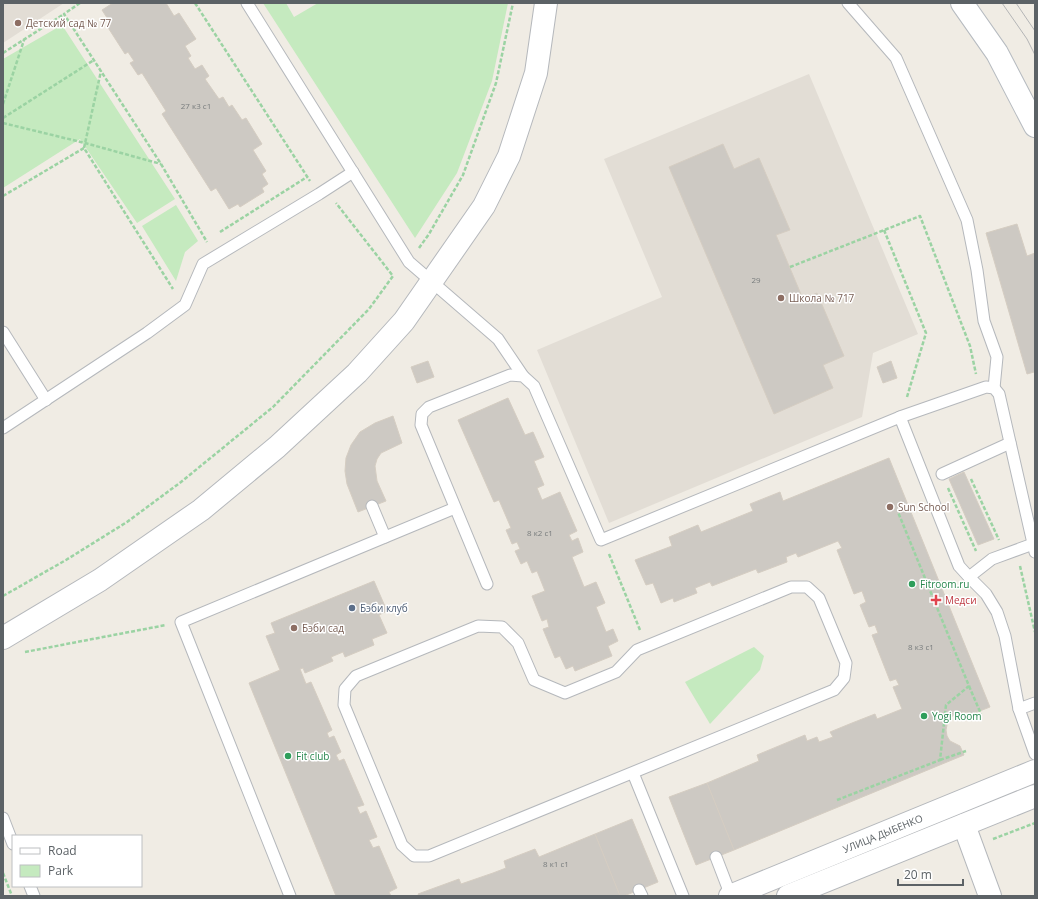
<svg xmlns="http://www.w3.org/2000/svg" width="1038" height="899" font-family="'Open Sans',sans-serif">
<rect width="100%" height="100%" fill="#f0ece4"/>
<g fill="#e2ddd5">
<path d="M3,3h61l-61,40z"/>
<path d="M809,74l109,260 -45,19 -11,64 -253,106 -72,-173 125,-53 -58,-138z"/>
</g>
<g fill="#c5eabf">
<path d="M263,3h23l8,14 24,-14h190l-16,78 -35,92 -42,65z"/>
<path d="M62,25l113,174 -38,24 -57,-84 -77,49v-129z"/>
<path d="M176,205l22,36 -13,11 -9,29 -34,-55z"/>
<path d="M754,647l10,9 -4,14 -50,54 -25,-42z"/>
</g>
<g fill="#cdc9c3" stroke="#d5cdc2">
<path d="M113,3h53l8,13 5,-3 17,26 -11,7 6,10 -3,2 7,11 7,-4 7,11 -4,3 14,20 4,-2 6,10 3,-2 10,15 4,-2 16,26 -9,6 13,21 -4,3 6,10 -6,4 2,4 -24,15 -2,-3 -9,5 -13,-21 -5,3 -49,-77 4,-3 -24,-38 -4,2 -8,-12 4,-2 -6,-9 -3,2 -18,-28 4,-2 -9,-14z"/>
<path d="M723,144l11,25 25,-11 31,72 -14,5 27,64 14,-6 27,63 -21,9 10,23 -59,26 -105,-247z"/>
<path d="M1017,224l10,32 8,-3v121l-1,-2 -7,2 -41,-141z"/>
<path d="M428,361l6,16 -17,6 -6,-16z"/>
<path d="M891,361l6,17 -14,5 -6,-16z"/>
<path d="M508,398l17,37 8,-3 11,25 -10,4 10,24 -7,3 5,12 18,-8 17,39 -8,4 3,6 6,-3 5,14 -11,5 12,30 12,-5 9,21 -9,4 10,25 7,-3 5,12 -10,5 4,10 -37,15 -2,-5 -7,3 -6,-13 -5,2 -12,-29 6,-2 -2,-8 -5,2 -10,-25 13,-5 -8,-20 -5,2 -5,-12 -6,3 -6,-13 5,-2 -3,-7 -5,2 -6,-14 5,-2 -12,-28 -5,2 -36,-82z"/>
<path d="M393,416l9,27 -21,10 -4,6 -2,7 2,15 9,20 -28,11 -11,-28 -2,-13 1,-13 5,-13 9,-13 15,-9z"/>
<path d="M889,458l101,249 -18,7 -5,-2 -11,1 -8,7 -2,10 1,6 3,5 10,5 4,9 -230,95 -27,-67 52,-22 -2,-6 48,-20 2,6 10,-4 2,5 14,-5 -3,-5 22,-9 23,-9 2,5 25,-10 -9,-22 6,-2 -3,-6 -6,2 -18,-46 6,-2 -3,-8 -6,2 -9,-22 6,-3 -4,-11 -8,3 -17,-44 5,-2 -4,-7 -40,16 -2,-4 -10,4 1,5 -29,11 -2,-4 -44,17 -2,-4 -15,6 2,5 -23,9 -1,-4 -12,5 -8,-20 -7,2 -11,-25 37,-14 -3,-9 29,-12 3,7 52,-21 -3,-7 30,-12 3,9z"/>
<path d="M964,472l30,67 -16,6 -29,-66z"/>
<path d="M374,581l13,30 -8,4 8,18 -15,6 2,6 -29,12 -2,-5 -12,5 2,4 -28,12 -2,-5 -3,1 6,15 5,-2 21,48 -5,3 2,5 5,-2 7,16 -5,3 3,6 5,-2 20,46 -7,2 3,7 6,-3 11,26 -8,3 4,8 6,-2 18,42 -8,4 2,4h-55l-87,-213 31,-13 -14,-34 9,-3 -4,-10z"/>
<path d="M707,783l27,67 -38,15 -27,-68z"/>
<path d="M632,819l26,63 -34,14h-4l-25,-62z"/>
<path d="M595,834l25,62h-201l-1,-2 41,-15 2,5 32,-11 13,-5 -2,-7 31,-12 4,8z"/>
</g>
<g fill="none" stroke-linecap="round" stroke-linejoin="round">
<g stroke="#b5b8bc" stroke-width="13">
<g id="service">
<path d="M247,3l162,259 89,77 25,37"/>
<path d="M848,3l48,55 71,162 10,50 7,51 13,36 -3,31"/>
<path d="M3,332l43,68"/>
<path d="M900,417l86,-30 8,1 5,6 36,158"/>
<path d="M3,428l144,-95 38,-28 18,-41 116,-70 34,-22"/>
<path d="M942,474l68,-31"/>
<path d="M372,506l13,31"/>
<path d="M969,577l23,-18 41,-15"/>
<path d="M487,584l-66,-159 1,-11 7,-7 81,-32 13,1 11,10 67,154 299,-123 59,149 10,11 17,17 11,18 8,24 14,73 16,45"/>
<path d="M791,587h16l12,11 27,65 -2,15 -10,12 -405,166h-15l-12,-11 -58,-140 1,-16 11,-13 122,-50 24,1 16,16 16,37 31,13 51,-21 21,-22z"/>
<path d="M1019,709l16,-6"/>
<path d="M633,773l50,123"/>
<path d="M3,818l10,26"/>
<path d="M716,857l15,39"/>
<path d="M30,886l4,10"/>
<path d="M639,890l3,6"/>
<path d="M290,896l-109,-274 274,-114"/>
</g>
</g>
<g stroke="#b5b8bc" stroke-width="24">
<g id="minor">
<path d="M3,638l97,-58 101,-70 76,-63 80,-74 47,-52 80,-115 25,-50 27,-83 10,-70"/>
<path d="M964,825l26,71"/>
<path id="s1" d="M730,896l305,-125"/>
<path d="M788,896l247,-100"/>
</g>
</g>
<g stroke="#b6bbc0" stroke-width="24">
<path id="secondary" d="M962,3l35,50 38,73"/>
</g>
<g stroke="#9bd3a3" stroke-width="2.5" stroke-dasharray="4 2" stroke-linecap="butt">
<path d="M80,3l-16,11 97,150 46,78"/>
<path d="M195,3l115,178"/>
<path d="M3,53l61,-39"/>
<path d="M3,104l21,-64"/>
<path d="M3,118l91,-58"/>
<path d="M3,123l82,20 76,21"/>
<path d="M84,148l17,-77"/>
<path d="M3,196l81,-48 89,141"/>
<path d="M884,230l42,103 -19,64"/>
<path d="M220,232l87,-55"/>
<path d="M419,248l10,-14 34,-59 33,-92 17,-80"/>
<path d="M790,267l130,-51 50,130 6,28"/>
<path d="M971,479l28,61"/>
<path d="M948,488l28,63"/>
<path d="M609,554l31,76"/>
<path d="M1020,566l15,66"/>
<path d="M3,596l63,-36 61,-38 54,-40 92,-75 96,-98 24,-33 -57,-73"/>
<path d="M25,652l141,-27"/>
<path d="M969,686l12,28"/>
<path d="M940,760l26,-9"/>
<path d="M837,800l103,-40 6,-55 23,-19 -71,-174"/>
<path d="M993,839l42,-16"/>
<path d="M3,873l9,23"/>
</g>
<use href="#service" stroke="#fff" stroke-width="11"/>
<use href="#minor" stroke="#fff" stroke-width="22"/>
<use href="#secondary" stroke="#fff" stroke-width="22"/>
<g stroke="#b4b5b6" stroke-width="1">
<path d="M1002,3l25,36 8,16"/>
<path d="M1016,3l19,28"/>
</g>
</g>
<g fill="#8d6e63" stroke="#fff" stroke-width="1.5">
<circle cx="18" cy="23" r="4"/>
<circle cx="781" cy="298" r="4"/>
<circle cx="890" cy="507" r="4"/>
<circle cx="294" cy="628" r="4"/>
</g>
<g fill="#2e9e5b" stroke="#fff" stroke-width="1.5">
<circle cx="912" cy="584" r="4"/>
<circle cx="924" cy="716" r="4"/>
<circle cx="288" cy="756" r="4"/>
</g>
<path fill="#e0444e" stroke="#fff" stroke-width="1.5" d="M934 594h4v4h4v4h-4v4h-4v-4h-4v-4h4z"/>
<circle fill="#5c6f8a" stroke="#fff" stroke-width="1.5" cx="352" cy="608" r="4"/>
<g text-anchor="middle" stroke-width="3" stroke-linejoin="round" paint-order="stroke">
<g font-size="8" fill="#787c7d">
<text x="196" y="109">27 к3 с1</text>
<text x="756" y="283">29</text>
<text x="540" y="536">8 к2 с1</text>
<text x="921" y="650">8 к3 с1</text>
<text x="556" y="867">8 к1 с1</text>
</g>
<g font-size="10" fill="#785e54" stroke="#fff" text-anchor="start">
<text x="26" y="27">Детский сад № 77</text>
<text x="789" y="302">Школа № 717</text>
<text x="898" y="511">Sun School</text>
<text x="302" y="632">Бэби сад</text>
</g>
<g font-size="10" fill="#27864d" stroke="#fff" text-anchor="start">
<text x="920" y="588">Fitroom.ru</text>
<text x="932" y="720">Yogi Room</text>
<text x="296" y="760">Fit club</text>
</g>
<g font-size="10" fill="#be3a42" stroke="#fff" text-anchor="start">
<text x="945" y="604">Медси</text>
</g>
<g font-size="10" fill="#4e5e75" stroke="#fff" text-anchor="start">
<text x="360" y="612">Бэби клуб</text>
</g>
<g font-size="10" fill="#5c6266" stroke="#fff">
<text dy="4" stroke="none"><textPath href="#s1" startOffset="165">УЛИЦА ДЫБЕНКО</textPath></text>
</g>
</g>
<rect width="1038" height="899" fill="none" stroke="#5c6266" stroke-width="8"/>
<rect x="12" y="835" width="130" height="52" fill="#ffffff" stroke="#bec0c2"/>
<rect x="20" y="848" width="20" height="6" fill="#ffffff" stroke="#bec0c2"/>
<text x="48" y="855" font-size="12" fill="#5c6266">Road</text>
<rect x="20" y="865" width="20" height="12" fill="#c5eabf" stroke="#bec0c2"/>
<text x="48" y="875" font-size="12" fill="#5c6266">Park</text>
<path d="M898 879v6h65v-6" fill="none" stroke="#5c6266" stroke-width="2"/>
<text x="904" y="879" font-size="12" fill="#5c6266" stroke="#ffffff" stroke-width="3" paint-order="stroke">20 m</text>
</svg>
